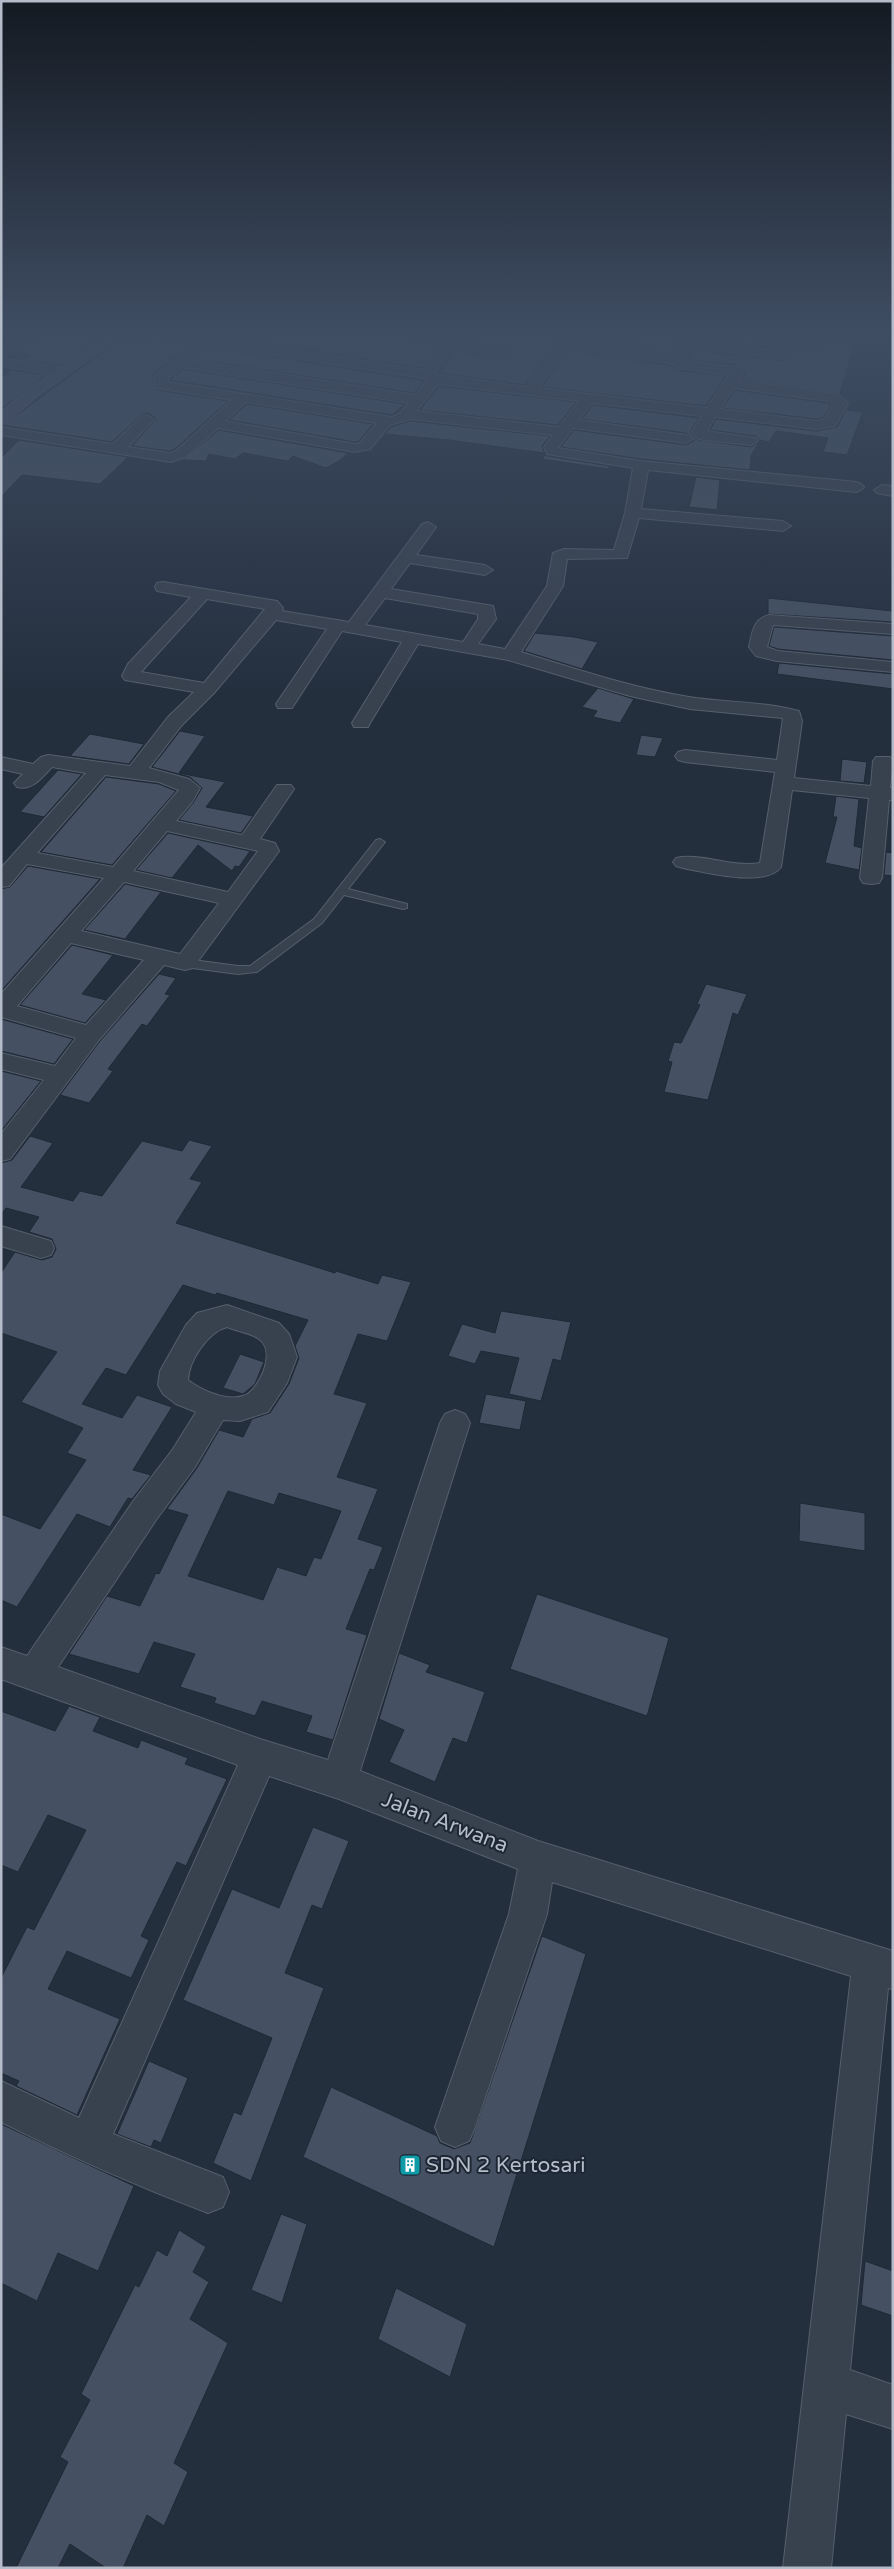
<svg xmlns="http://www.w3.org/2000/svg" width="894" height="2569" font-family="'Varela Round',sans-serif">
<rect width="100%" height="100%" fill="#242f3e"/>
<g fill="#455162" stroke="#1f2835" fill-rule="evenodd">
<path d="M38,334h56l11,1 -45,31 -36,-6 7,-6 -16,-2z"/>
<path d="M150,334h5l8,6 27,4 -36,29 -2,4 5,13 71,11 -53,48 -5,2 -38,-5 23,-26v-3l-8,-4 -6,2 -29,27 -109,-17 119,-87 19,1z"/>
<path d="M202,334h200l8,6 32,4 -20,24z"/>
<path d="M475,334h143l-10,10 -48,-5 -35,46 -87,-12 17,-22 51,9 9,-5 -9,-7 -41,-6z"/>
<path d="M636,334h54l-22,19 -42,-6z"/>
<path d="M709,334h39l8,6 67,8 8,-7 -18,-7h27l-1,5 16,1 -15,54 -98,-15 3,-5 -8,-9 -53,-6 10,-9 90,11 9,-5 -4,-6 -84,-10z"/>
<path d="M209,347l212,33 3,1 -10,12 -220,-34z"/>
<path d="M569,350l99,15 14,6 44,5 -20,30 -164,-19z"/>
<path d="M183,369l222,35 -13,11 -222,-35z"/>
<path d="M12,370l34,5 -45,34v-31z"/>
<path d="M439,386l137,16 -18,23 -138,-15z"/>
<path d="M735,390l92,13 4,2 -7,12 -8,2 -93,-11z"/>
<path d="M247,404l126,20 -14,17 -4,1 -126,-22z"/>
<path d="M593,405l106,13 -9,14 8,8 53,7 9,-6 -4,-5 -46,-6 6,-11 100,12 21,-4 9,-17 17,2 -16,43 -24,-3 5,-14 -52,-7 -7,11 -9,-2 -9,16 -1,14 -109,-11 -80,-12 13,-17 112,15 9,-5 -9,-7 -104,-14z"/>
<path d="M410,421l140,15 -8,10 2,7 -95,-13 -64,-6 6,-7z"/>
<path d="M219,430l129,23 -9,8 -13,7 -33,-12 -5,5 -45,-8 -8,6 -26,-5 -3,7 -23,-1z"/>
<path d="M19,440l109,17 -28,27 -78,-9 -21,22v-39z"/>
<path d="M545,455l2,1 63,10 -2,3 -66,-10z"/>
<path d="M696,477l24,3 -3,30 -28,-3z"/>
<path d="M768,598l125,13v11l-125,-8z"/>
<path d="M774,627l119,9v24l-115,-11 -9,-3z"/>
<path d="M535,633l39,4 24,5 -16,27 -58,-18z"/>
<path d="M779,663l114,11v15l-116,-15z"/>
<path d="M598,688l36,11 -14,24 -27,-6 4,-6 -15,-4z"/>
<path d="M180,731l25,5 -26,37 46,9 -19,25 47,9 -12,17 -62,-13 14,-17 9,-15 -12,-11 -38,-10z"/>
<path d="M90,734l54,10 -15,20 -59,-8z"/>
<path d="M641,735l22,3 -8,19 -19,-2z"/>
<path d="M842,759l25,3 -3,21 -24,-2z"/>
<path d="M58,770l24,4 -38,43 -24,-5z"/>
<path d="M106,777l53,7 17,7 -64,74 -71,-13z"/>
<path d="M836,796l23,3 -5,47 8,2 -3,22 -34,-7 12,-46h-4z"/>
<path d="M168,833l82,18 -11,16 -4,-1 -3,5 -34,-26 -26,33 -36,-8z"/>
<path d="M886,852l7,1v23l-9,-1z"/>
<path d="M28,866l72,13 -99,112v-102l9,-2z"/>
<path d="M125,884l36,8 -36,47 -41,-9z"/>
<path d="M72,945l41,10 -31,39 24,6 -21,23 -65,-18z"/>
<path d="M159,974l17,4 -11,16 5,1 -23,31 -5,-2 -34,45 5,2 -24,32 -29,-8 40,-54z"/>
<path d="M706,984l41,10 -9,21 -5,-2 -25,87 -44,-8 8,-30 -4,-1 6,-19 7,1 19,-38 -3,-1z"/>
<path d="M1,1019l72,20 -19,25 -53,-13z"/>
<path d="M1,1071l40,10 -40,50z"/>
<path d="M30,1136l23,7 -32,44 52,14 7,-10 22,5 40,-55 40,10 7,-11 23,6 -22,33 12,3 -26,41 159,50 1,-2 42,13 4,-9 29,7 -24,59 -29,-7 -24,60 33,9 -30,74 41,12 -20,50 25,8 -9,23 -4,-1 -24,60 21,6 -34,105 -27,-8 6,-16 -50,-15 -7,15 -41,-13 2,-5 -36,-11 15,-33 -41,-12 -15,32 -70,-20 38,-58 33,10 16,-33 3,1 29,-59 -21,-6 30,-41 22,-38 24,7 9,-18 18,-6 19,-29 10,-26 -4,-12 13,-26 -91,-27 -2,2 -32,-10 -57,90 -20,-7 -24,36 40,14 15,-23 35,12 -39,63 18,5 -19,24 -4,-1 -18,29 -33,-13 -60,93 -16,-7v-86l39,15 46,-69 -19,-7 16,-25 -62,-26 36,-50 -56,-19v-60l14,-21 27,8 10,-3 4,-8 -4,-10 -23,-7 10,-15 -33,-9 -5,7v-52l11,-3zM228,1491l46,14 5,-12 62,18 -20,48 -7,-2 -8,19 -29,-9 -14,33 -75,-24z"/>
<path d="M501,1311l70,11 -10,39 -8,-2 -12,42 -32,-7 10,-36 -38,-7 -6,13 -27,-8 14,-32 33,9z"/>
<path d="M240,1354l24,8 -9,22 -12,10 -20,-6z"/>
<path d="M486,1394l40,7 -6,29 -41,-7z"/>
<path d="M800,1503l65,10v38l-66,-10z"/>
<path d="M537,1594l132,44 -22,78 -137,-47z"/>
<path d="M399,1653l31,12 -4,7 59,20 -18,51 -14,-5 -18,44 -46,-20 15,-32 -25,-11z"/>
<path d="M69,1706l31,11 -7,14 45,17 3,-8 47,18 -3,6 42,15 -41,87 -9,-4 -36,74 8,4 -18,38 -64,-27 -19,38 72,30 -43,96 -61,-29 3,-5 -18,-8v-95l26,-51 7,3 52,-100 -38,-15 -30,57 -17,-7v-154l54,20z"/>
<path d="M313,1827l36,14 -27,68 -10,-4 -27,68 39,15 -73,193 -38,-18 21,-51 7,3 31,-77 -89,-38 49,-111 47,19z"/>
<path d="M542,1936l44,18 -92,293 -191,-90 28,-70 106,49 3,7 14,6 16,-6z"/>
<path d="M149,2061l39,17 -27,65 -7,-3 -3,7 -34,-13z"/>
<path d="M1,2124l133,62 -36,85 -40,-18 -21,48 -36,-18z"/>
<path d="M281,2214l26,10 -25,79 -31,-13z"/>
<path d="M179,2230l27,17 -13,25 16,10 -19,37 38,24 -54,120 14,9 -24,54 -17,-11 -24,53h-17l-36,-24 -12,24h-42l52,-106 -8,-5 30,-57 -9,-6 54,-109 4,2 18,-37 10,6z"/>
<path d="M865,2261l28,10v45l-32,-11z"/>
<path d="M396,2288l71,36 -17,53 -72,-38z"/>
</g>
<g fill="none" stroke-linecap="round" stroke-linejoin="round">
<g stroke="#565f6c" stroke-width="2">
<path id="lane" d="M380,839l5,3 -37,47 59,15v4l-4,1 -59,-14 -22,28 -65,49 -19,2 -53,-7 -6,-4 6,-4 53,7h12l64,-47 62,-79z"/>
</g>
<g stroke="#565f6c" stroke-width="2">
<g id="street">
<path d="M21,334h14l-25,20h-9v-6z"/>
<path d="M157,334h31l235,36 23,-27 -36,-5 -6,-4 49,2 20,-2 -13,9 46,7 7,4 -7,4 -52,-9 -20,25 92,13 34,-46 5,-1 44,6 12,-12h13l-12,14 47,7 24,-21h14l-6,7 88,11 2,3 -2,3 -5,1 -91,-11 -12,11 4,2 52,6 6,7 -4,6 98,14 11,9 -13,23 -19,3 -101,-12 -8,14 49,7 2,3 -7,4 -47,-5 -5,-1 -7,-7 10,-16 -110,-13 -13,17 107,15 7,4 -7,4 -113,-15 -15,20 83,13 215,21 5,2 3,3 -3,3 -5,2 -208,-22 -7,39 142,12 8,5 -8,5 -144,-13 -12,40 -60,1 -4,27 -42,66c55,17 111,36 168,45 37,6 74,4 110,14l3,10 -8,57 77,8 2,-25 3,-4h14l3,4 -3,27h3v12h-4l-7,78 -3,5 -8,1 -8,-1 -3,-5 9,-80 -77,-8 -11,77c-15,21 -77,5 -98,1l-7,-2 -3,-4 3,-4c23,-6 57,10 84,5l15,-91 -90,-10 -7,-2 -3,-4 3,-4 7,-2 92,10 6,-42 -93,-9 -60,-13 -122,-36 -90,-16 -48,79 -2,4h-14l-2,-4 50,-81 -60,-11 -50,77h-14l-2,-4 51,-75 -51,-9 -62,73 -32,32 -33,43 40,11 11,9 -8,14 -16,19 66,14 35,-50h14l3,4 -34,50 15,4 4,8 -86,117 -8,2 -21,-5 -65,75 -89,119 -9,2v-27l43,-54 -43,-11v-16l54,13 21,-28 -75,-21v-23l103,-116 -77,-14 -18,22 -8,1v-19l85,-95 -34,-6c-10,10 -19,24 -35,20l-3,-4 9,-9 -22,-5v-12l32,7 8,-7 7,-2 82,11 38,-49 26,-25 -63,-11 -6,-1 -3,-4 6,-12 63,-67 -34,-6 -2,-4 2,-4 6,-1 114,19 6,7 -1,3 67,11 73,-98 6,-2 8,5 -20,28 69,10 8,5 -8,5 -75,-12 -19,26 102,17 3,13 -18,25 27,5 42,-63 6,-33 11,-4 50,1 11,-37 8,-45 -86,-14 -3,-7 9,-12 -143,-16 -20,6 -20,24 -15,3 -137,-24 -32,29 -15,5 -170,-27v-8l112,17 29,-28 5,-1 7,4 -26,28 42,6 6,-2 56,-51 -75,-12 -3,-11 2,-3 39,-31 -32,-5zM208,345l214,33 5,3 -12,14 -225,-35zM568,348l101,15 13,6 47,6 -22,33 -168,-20zM182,367l227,36 -10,11 -7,3 -224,-35v-4zM438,384l141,17 -20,26 -143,-16zM734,388l94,13 5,3 -8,15 -9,2 -96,-12zM246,402l131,21 -17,20 -5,1 -130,-23zM385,598l93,16v5l-15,23 -98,-17zM207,599l58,10 -61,74 -63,-11zM105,775l54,7 20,8 -66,77 -76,-14zM167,831l91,20 -30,41 -95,-21zM124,882l95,21 -39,51 -99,-23zM71,943l73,17 -58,65 -69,-19z"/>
<path d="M750,334c15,0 70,-3 79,8l-6,4 -67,-8z"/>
<path d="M1,358l61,10 7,4 -7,4 -61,-10z"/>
<path d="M882,485l11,1v10l-16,-3 -3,-3z"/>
<path d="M769,615l124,9v10l-120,-9 -6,22 11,4 115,11v10l-116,-11 -21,-5 -7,-9c3,-14 4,-28 20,-32z"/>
<path d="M1,1226l50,15 3,7 -3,7 -10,3 -40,-12z"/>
<path d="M227,1305l52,18 10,11 8,23 -10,26 -19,29 -28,9 -17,-1 -28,47 -39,53 -98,147 202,72 68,21 112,-337 5,-9 10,-4 10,4 5,9 -110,348 178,70 355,110v38l-5,-1 -38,382 43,15v44l-47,-15 -15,154h-48l68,-592 -299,-94 -5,32 -72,213 -6,14 -14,6 -14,-6 -6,-14 74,-213 9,-45 -179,-70 -70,-23 -156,358 110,43 6,15 -6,15 -15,6c-71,-27 -139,-57 -207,-91v-41l78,37 159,-353 -237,-86v-32l26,9 107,-156 39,-51 23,-37 -20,-8 -13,-10 -5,-9 2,-14 26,-46 11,-12zM227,1327c9,4 24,6 32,12 18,13 0,49 -13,56 -18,8 -45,-5 -58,-15 1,-20 20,-48 39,-53z"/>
</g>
</g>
<g stroke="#565f6c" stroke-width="2">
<path id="secondary" d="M110,334h14l-88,63 -30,26 -5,1v-12l25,-21z"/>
</g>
<use href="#lane" fill="#38414e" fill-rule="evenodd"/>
<use href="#street" fill="#38414e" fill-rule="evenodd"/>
<use href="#secondary" fill="#465061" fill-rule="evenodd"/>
</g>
<linearGradient id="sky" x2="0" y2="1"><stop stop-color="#141a22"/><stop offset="0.48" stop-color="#3f4d63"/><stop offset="1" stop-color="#3f4d63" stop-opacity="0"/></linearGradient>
<rect width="894" height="694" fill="url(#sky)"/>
<defs>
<g id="building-square" transform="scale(1.125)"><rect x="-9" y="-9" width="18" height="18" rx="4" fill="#0f9aa8" stroke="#1d2633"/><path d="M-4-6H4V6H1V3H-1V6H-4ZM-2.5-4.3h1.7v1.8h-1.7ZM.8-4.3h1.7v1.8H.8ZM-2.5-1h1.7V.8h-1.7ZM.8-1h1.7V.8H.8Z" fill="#fff"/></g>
</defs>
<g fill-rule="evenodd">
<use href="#building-square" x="410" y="2165"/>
</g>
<g text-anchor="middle" stroke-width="4" stroke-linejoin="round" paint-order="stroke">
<g font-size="21" fill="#b4bcc9" stroke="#1d2633">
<text transform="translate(445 1822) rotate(21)" y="7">Jalan Arwana</text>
</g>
<g font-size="21" fill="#b4bcc9" stroke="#1d2633" text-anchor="start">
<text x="426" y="2172">SDN 2 Kertosari</text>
</g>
</g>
<rect width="894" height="2569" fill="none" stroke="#b4bcc9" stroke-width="5"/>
</svg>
